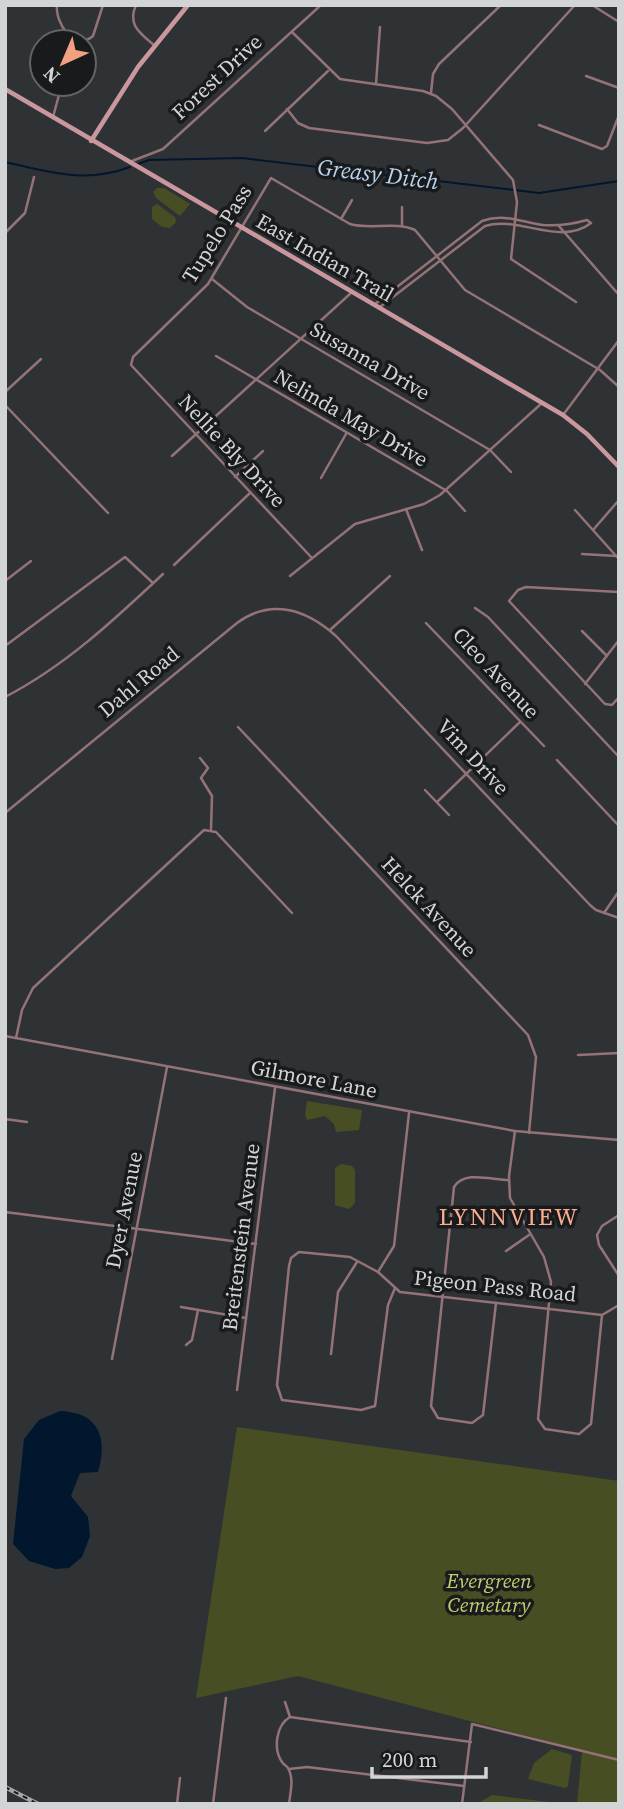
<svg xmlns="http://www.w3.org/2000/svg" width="624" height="1809" font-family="'Source Serif 4',serif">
<rect width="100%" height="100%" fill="#2f3235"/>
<g fill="#484e23">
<path d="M157,188h7l26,16 -10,12 -24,-18 -3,-6z"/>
<path d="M157,204l18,13 1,5 -6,6 -8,-1 -10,-8v-12z"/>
<path d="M307,1101l55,9 -3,20 -23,2 -2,-8 -9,-8 -18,4 -2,-5z"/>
<path d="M341,1164l11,2 3,4v33l-6,6 -14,-4v-37z"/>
<path d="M237,1427l382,54v279l-321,-84 -102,22z"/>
<path d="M552,1749l20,6 -4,31 -3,2 -37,-9 6,-16z"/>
<path d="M582,1752l37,9v43h-42z"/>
<path d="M492,1795l57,7 7,2h-79z"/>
</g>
<path fill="#00172e" d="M60,1411c39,1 48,27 38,61l-18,1 -9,23 17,21 2,19 -8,21 -13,11 -14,1 -26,-8 -16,-17 11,-105 15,-19z"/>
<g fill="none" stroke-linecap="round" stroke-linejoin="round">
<g stroke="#00172e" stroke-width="2">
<path d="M5,162c46,10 80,22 125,5"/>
<path d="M138,164l11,-4 93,-2 297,35 80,-12"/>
</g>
<g stroke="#937377" stroke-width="2.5">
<path d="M57,5c-2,18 17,47 36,31l10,-31"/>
<path d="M136,5c-9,20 4,28 19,41"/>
<path d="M592,5l27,17"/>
<path d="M292,32l48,47 83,12 13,5 16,13 61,71 4,22 -6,57 65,43"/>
<path d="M586,76l33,12"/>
<path d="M376,84l4,-57"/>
<path d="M431,93l2,-19 6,-10 62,-59"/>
<path d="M287,109l11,14 11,5 118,15 21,-3 15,-12 111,-122"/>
<path d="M53,117l9,-33"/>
<path d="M539,125l63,24 5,-3 12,-31"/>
<path d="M265,131l63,-60"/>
<path d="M132,161l31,-12 158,-144"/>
<path d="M341,219l11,-19"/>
<path d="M558,225l61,70"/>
<path d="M402,226v-19"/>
<path d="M5,233l20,-20 9,-36"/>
<path d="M212,279l35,28 243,143 21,22"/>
<path d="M375,304l107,-83c22,-8 39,1 61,4 15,1 30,-1 44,-5l4,3c-31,24 -73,-8 -106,3l-105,81"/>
<path d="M216,356l231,135 18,20"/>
<path d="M5,392l36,-33"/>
<path d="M5,405l103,108"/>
<path d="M563,415l56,-75"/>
<path d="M172,456l179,-163"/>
<path d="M235,477l28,-26"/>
<path d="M321,478l25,-44"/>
<path d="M406,509l16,41"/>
<path d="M575,510l42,47"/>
<path d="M593,530l26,-30"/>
<path d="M582,554l35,2"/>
<path d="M312,558l-181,-193 2,-8 75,-73 63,-106 79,46c21,6 45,-3 65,6l50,60 135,80 19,17"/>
<path d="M174,565l76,-72"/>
<path d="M290,576l65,-52 69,-20 16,-9 102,-92"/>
<path d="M5,581l26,-20"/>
<path d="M619,592l-93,-5 -8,3 -9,11 96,103 7,1 7,-8"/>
<path d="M475,608l13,9 131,140"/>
<path d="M426,623l118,123"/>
<path d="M330,630l60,-54"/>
<path d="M582,631l25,25"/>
<path d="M5,646l120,-89 28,26"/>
<path d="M585,684l34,-44"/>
<path d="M5,697c60,-31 109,-77 158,-123"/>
<path d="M238,727l290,308 8,22 -7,76"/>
<path d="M200,758l8,10 -7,10 11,18 -1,33"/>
<path d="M557,760l62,66"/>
<path d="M425,790l24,25"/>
<path d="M437,802l83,-80"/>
<path d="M5,813l232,-190c34,-25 69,-14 99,13l254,269 6,5 23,8"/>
<path d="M604,913l15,-22"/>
<path d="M5,1036l510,95 104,9"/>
<path d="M16,1038l6,-28 11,-22 171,-158 12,2 76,81"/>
<path d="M578,1055l41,-2"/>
<path d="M5,1119l22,3"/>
<path d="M515,1131l-6,45 1,22 34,59 7,25 -13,137 7,10 34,5 12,-10 11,-109"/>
<path d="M5,1212l251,32"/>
<path d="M619,1215l-17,11 -5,9 2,10 20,31"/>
<path d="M506,1251l23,-16"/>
<path d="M378,1272l16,-26 15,-133"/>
<path d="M395,1288l-7,17 -13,101 -14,4 -79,-10 -5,-15 12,-119 2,-8 8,-6 51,5 28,15 22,20 202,23 17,-10"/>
<path d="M496,1303l-13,112 -11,8 -34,-5 -7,-12 23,-219c10,-17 38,-7 55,-7"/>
<path d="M181,1307l65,11"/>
<path d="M186,1345l6,-5 6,-30"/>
<path d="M331,1354l7,-62 19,-30"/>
<path d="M112,1359l55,-292"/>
<path d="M237,1390l38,-302"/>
<path d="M285,1702l5,15"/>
<path d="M290,1717l181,25"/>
<path d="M289,1769l18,-2 157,19"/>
<path d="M177,1804l3,-26"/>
<path d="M213,1804l13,-106"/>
<path d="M289,1804c1,-10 5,-24 0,-34 -3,-7 -3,-2 -7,-8 -9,-13 -6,-37 8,-45"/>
<path d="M462,1804l10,-80 147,36"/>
</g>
<g stroke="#ca979e" stroke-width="4.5">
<path d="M5,89l558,326 24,19 32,33"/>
<path d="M91,141l47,-74 50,-62"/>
</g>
<g stroke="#a4a6a8" stroke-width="4.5">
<path id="rail" d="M5,1787l33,17"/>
</g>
<use href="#rail" stroke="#181a1b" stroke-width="2" stroke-dasharray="5" stroke-linecap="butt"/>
</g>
<g text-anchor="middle" stroke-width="7" stroke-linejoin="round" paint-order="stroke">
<g font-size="21" fill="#d2d4d6" stroke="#181a1b">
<text transform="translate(217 77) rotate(-43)" y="7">Forest Drive</text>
<text transform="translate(217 234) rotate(-58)" y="7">Tupelo Pass</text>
<text transform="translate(325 258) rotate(30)" y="7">East Indian Trail</text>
<text transform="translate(370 361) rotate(30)" y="7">Susanna Drive</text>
<text transform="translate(351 418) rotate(30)" y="7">Nelinda May Drive</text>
<text transform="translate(232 451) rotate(47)" y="7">Nellie Bly Drive</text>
<text transform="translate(496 673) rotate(47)" y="7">Cleo Avenue</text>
<text transform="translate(139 682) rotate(-40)" y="7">Dahl Road</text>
<text transform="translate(473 757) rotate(47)" y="7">Vim Drive</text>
<text transform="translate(429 907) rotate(47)" y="7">Helck Avenue</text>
<text transform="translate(314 1079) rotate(11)" y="7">Gilmore Lane</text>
<text transform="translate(124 1210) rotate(-79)" y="7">Dyer Avenue</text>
<text transform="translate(241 1237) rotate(-83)" y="7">Breitenstein Avenue</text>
<text transform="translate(495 1286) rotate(6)" y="7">Pigeon Pass Road</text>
</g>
<g font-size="21" font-style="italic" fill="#c1cd6d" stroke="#181a1b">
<text x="489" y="1588">Evergreen<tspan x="489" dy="24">Cemetary</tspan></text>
</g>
<g font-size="23" font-style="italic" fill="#b9d4f0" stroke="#181a1b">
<text transform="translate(378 174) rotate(7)" y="8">Greasy Ditch</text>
</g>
<g font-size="24" letter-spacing="2" fill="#faad90" stroke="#181a1b">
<text x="509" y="1225">LYNNVIEW</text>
</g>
</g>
<rect width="624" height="1809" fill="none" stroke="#d2d4d6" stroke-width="14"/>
<g transform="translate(63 63) rotate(224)"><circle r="33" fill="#181a1b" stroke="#626466" stroke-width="2"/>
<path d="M0-5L12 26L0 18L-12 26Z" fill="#f2a081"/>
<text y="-10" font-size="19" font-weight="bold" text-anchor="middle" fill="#d2d4d6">N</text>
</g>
<path d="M372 1767v10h114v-10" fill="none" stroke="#d2d4d6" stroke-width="3.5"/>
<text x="382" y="1767" font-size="21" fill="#d2d4d6" stroke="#181a1b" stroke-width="5" paint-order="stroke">200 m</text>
</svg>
